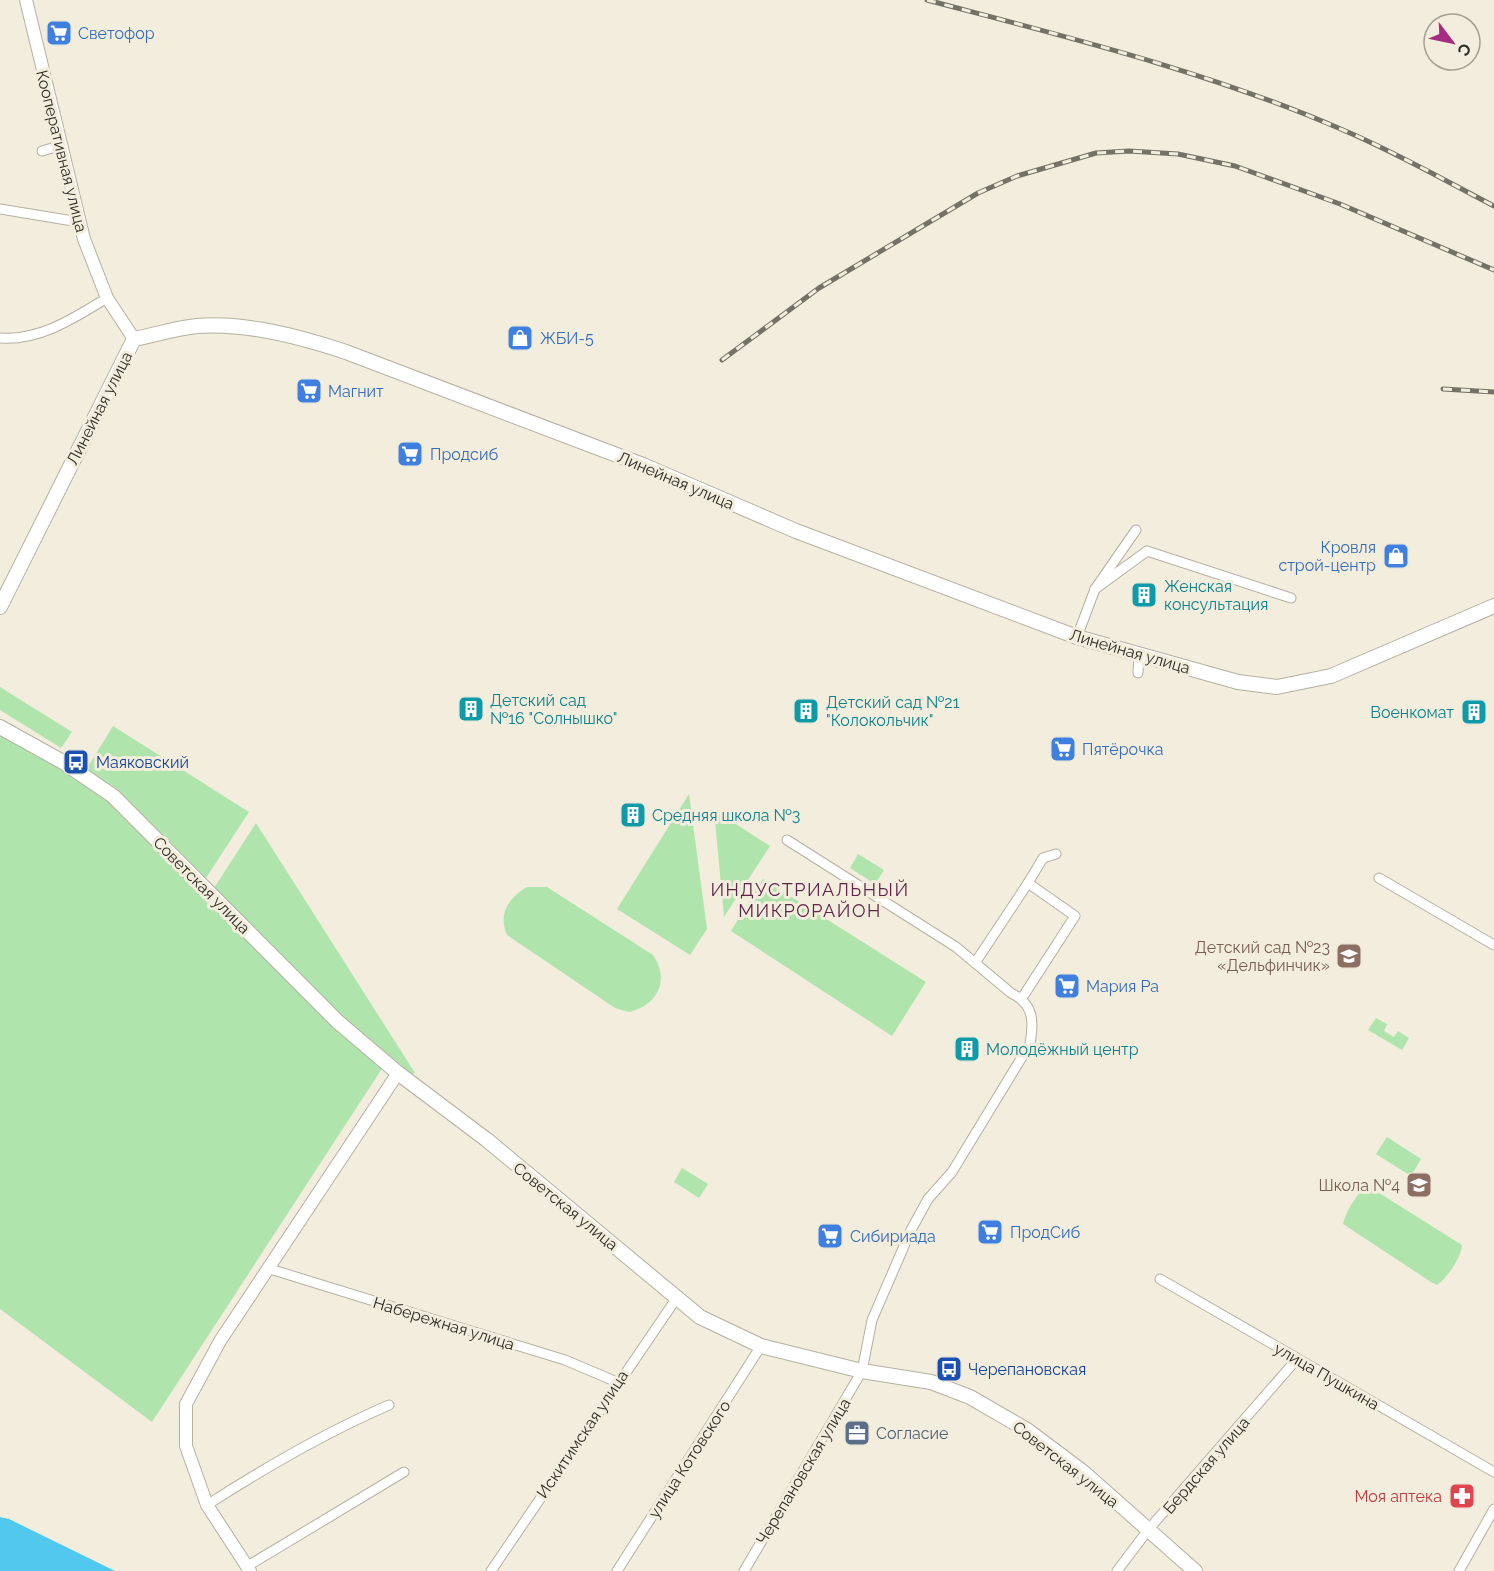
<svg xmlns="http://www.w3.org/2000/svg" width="1494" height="1571" font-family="Raleway,sans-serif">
<rect width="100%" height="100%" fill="#f2eddc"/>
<g fill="#b0e4ad">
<path d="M0,687l72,45 -11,16 -61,-38z"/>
<path d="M113,726l136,86 -43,66 -89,-89 -31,-19z"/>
<path d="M0,732l109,64 200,206 36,35 38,30 -231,355 -152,-113z"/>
<path d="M689,794l18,135 -17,26 -73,-46z"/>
<path d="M714,810l56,36 -46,71z"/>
<path d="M256,823l159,250 -7,2 -70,-63 -124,-124z"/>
<path d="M858,854l26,16 -9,14 -25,-16z"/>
<path d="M763,879l163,103 -34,54 -161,-105z"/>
<path d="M527,887h20l106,68c17,25 5,50 -24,57l-14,-4 -108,-73c-9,-21 1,-37 20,-48z"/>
<path d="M1376,1018l11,6 -3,7 10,6 4,-6 11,7 -7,12 -34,-20z"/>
<path d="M1387,1137l34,22 -10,17 -35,-22z"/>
<path d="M682,1168l26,16 -9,14 -25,-16z"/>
<path d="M1368,1186l94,59c-1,13 -15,33 -25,40l-6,-3 -88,-58c2,-11 15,-33 25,-38z"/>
</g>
<path fill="#51c9ee" d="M0,1517l9,2 106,52h-115z"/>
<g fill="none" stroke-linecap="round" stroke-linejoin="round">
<g stroke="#b5b0a0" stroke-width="11">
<g id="minor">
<path d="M42,151l17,-5"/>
<path d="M0,209l79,13"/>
<path d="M0,338c40,3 74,-20 107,-40"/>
<path d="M1095,589l52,-38 144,47"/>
<path d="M1077,637l18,-48 41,-59"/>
<path d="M1138,673l1,-19"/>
<path d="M1379,878l115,67"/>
<path d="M1028,883l15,-25 13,-4"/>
<path d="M975,963l53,-80 47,33 -53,82"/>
<path d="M270,1269l295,91 52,22"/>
<path d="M1160,1279l334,193"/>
<path d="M207,1505c59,-38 117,-72 182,-100"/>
<path d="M246,1567l158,-95"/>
<path d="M491,1571l185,-272"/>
<path d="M617,1571l144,-225"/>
<path d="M744,1571l118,-200 10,-51 39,-90 17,-31 24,-27 78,-128c4,-23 4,-40 -19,-51l-55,-46 -169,-107"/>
<path d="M1117,1571l31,-41 149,-171"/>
<path d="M1459,1571l35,-62"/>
</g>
</g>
<g stroke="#b5b0a0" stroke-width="14">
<g id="tertiary">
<path d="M26,0l58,239 23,59 27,41"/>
<path d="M250,1571l-43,-66 -21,-59v-42l34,-63 178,-268"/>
</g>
</g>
<g stroke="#b5b0a0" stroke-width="16">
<g id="secondary">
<path d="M0,607l134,-268c21,-4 42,-11 63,-13 49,-4 104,11 149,26l297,113 153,66 281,106 161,45 39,5 54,-11 163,-70"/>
<path d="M0,727l63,35 50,34 225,226 60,51 89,67 213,177 61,29 101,25 69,11 39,15 57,33 56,42 112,99"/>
</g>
</g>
<use href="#minor" stroke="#fff" stroke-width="9"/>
<use href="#tertiary" stroke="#fff" stroke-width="12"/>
<use href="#secondary" stroke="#fff" stroke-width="14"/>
<g stroke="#747267" stroke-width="5">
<g id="rail">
<path d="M927,0c140,37 283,72 416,130 52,22 101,50 151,76"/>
<path d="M722,360l97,-72 159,-95 39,-17 79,-23 33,-2 49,3 57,12 105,38 154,66"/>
<path d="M1443,389l51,3"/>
</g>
</g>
<use href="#rail" stroke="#f2eddc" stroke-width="3" stroke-dasharray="9" stroke-linecap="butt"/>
</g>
<defs>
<g id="supermarket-square" transform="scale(1.35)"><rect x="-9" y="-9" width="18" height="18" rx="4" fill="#3f7fe0" stroke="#f2eddc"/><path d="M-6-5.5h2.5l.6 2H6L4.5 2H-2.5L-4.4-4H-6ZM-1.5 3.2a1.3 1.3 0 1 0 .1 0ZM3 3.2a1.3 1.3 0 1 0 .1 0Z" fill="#fff"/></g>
<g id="shop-square" transform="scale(1.35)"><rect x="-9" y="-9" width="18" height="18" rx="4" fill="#3f7fe0" stroke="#f2eddc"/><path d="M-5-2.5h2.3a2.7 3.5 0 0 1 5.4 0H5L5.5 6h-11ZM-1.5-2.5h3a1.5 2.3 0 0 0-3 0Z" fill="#fff"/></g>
<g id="building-square" transform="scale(1.35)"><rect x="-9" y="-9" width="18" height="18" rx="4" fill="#0f9aa8" stroke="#f2eddc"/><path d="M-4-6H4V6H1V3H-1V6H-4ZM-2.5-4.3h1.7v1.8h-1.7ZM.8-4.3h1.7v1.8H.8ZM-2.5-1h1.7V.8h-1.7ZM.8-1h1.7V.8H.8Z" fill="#fff"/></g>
<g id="bus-square" transform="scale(1.35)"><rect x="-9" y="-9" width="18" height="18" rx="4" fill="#1a4fb4" stroke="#f2eddc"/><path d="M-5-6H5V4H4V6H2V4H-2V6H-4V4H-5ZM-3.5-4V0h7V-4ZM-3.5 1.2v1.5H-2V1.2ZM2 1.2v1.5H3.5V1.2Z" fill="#fff"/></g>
<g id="school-square" transform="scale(1.35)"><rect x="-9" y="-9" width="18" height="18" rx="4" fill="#8d6e63" stroke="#f2eddc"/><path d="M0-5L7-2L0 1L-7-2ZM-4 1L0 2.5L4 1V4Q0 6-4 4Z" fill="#fff"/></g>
<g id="office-square" transform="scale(1.35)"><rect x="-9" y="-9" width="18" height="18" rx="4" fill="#5c6f8a" stroke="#f2eddc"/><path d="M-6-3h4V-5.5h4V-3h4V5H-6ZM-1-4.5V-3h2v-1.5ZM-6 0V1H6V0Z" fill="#fff"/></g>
<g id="pharmacy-square" transform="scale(1.35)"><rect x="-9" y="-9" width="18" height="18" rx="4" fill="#e0444e" stroke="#f2eddc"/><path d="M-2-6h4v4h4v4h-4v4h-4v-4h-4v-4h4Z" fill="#fff"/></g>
</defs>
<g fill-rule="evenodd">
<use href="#supermarket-square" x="59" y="33"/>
<use href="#shop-square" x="520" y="338"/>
<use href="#supermarket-square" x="309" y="391"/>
<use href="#supermarket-square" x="410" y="454"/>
<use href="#shop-square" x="1396" y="556"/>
<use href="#building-square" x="1144" y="595"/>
<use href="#building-square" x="471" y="709"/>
<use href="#building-square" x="806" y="711"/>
<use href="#building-square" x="1474" y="712"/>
<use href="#supermarket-square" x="1063" y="749"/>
<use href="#bus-square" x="76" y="762"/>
<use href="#building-square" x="633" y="815"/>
<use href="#school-square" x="1349" y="956"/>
<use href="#supermarket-square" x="1067" y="986"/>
<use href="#building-square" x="967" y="1049"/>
<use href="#school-square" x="1419" y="1185"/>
<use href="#supermarket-square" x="990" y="1232"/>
<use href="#supermarket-square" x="830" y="1236"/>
<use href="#bus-square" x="949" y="1369"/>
<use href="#office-square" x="857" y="1433"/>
<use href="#pharmacy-square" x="1462" y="1496"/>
</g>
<g text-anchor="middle" stroke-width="6" stroke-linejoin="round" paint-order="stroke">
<g font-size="16" fill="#366cbe" stroke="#f2eddc" text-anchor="start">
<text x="78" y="39">Светофор</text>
<text x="540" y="344">ЖБИ-5</text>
<text x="328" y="397">Магнит</text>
<text x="430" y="460">Продсиб</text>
<text x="1376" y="553" text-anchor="end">Кровля<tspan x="1376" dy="18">строй-центр</tspan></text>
<text x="1082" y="755">Пятёрочка</text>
<text x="1086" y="992">Мария Ра</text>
<text x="1010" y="1238">ПродСиб</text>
<text x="850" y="1242">Сибириада</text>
</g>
<g font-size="16" fill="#2d2c25" stroke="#f2eddc">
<text transform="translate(62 151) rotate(76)" y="6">Кооперативная улица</text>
<text transform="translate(99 408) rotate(-63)" y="6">Линейная улица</text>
<text transform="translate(676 480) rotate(23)" y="6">Линейная улица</text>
<text transform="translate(1130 651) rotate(16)" y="6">Линейная улица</text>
<text transform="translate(202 885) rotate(45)" y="6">Советская улица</text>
<text transform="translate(566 1206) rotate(39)" y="6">Советская улица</text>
<text transform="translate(444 1323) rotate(17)" y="6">Набережная улица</text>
<text transform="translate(1327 1376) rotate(30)" y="6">улица Пушкина</text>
<text transform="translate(582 1434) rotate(-56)" y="6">Искитимская улица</text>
<text transform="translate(689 1459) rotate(-57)" y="6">улица Котовского</text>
<text transform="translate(1066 1464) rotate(38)" y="6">Советская улица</text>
<text transform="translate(1206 1465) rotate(-49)" y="6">Бердская улица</text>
<text transform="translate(803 1471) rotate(-59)" y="6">Черепановская улица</text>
</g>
<g font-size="16" fill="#0d838f" stroke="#f2eddc" text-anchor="start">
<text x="1164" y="592">Женская<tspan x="1164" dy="18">консультация</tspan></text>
<text x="490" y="706">Детский сад<tspan x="490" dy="18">№16 "Солнышко"</tspan></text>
<text x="826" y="708">Детский сад №21<tspan x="826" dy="18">"Колокольчик"</tspan></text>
<text x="1454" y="718" text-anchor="end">Военкомат</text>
<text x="652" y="821">Средняя школа №3</text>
<text x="986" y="1055">Молодёжный центр</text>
</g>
<g font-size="16" fill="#164399" stroke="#f2eddc" text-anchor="start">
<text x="96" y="768">Маяковский</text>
<text x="968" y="1375">Черепановская</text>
</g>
<g font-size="16" fill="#785e54" stroke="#f2eddc" text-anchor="end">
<text x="1330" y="953">Детский сад №23<tspan x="1330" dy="18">«Дельфинчик»</tspan></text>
<text x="1400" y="1191">Школа №4</text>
</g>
<g font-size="16" fill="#4e5e75" stroke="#f2eddc" text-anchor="start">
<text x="876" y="1439">Согласие</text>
</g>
<g font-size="16" fill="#be3a42" stroke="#f2eddc" text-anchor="end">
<text x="1442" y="1502">Моя аптека</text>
</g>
<g font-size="18" letter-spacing="1.5" fill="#5f244b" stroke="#f2eddc">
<text x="810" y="896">ИНДУСТРИАЛЬНЫЙ<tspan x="810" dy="21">МИКРОРАЙОН</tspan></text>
</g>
</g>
<g transform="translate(1452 42) rotate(122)"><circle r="28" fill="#f2eddc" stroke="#a3a093" stroke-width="1.5"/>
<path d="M0-4.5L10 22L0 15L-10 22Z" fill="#a62c81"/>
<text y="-9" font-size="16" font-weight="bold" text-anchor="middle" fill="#2d2c25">С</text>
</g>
</svg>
